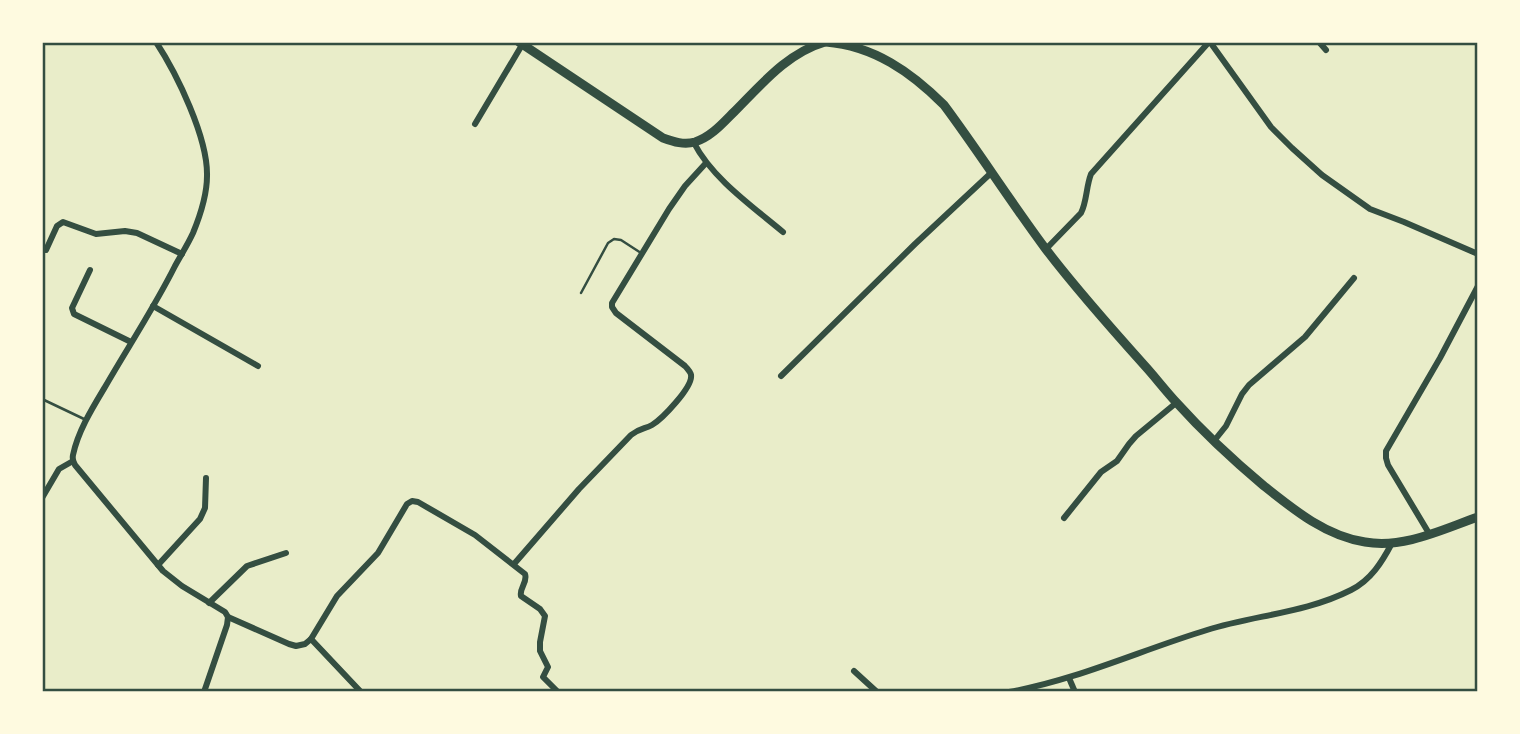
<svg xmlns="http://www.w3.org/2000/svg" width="1520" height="734" font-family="Figtree,sans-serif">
<rect width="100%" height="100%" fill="#e9edc9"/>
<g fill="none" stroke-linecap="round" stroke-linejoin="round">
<g stroke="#344e41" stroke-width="2.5">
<path d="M581,293l27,-50 6,-4 7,1 20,13"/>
<path d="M42,399l42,20"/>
</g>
<g stroke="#344e41" stroke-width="6">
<path d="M156,42c21,32 52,96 51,134 0,18 -7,40 -14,57 -5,11 -12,22 -18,33 -21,42 -47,81 -70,121 -12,20 -27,44 -32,68 -1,5 0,5 2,10l88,106 19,15 43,26 3,5 -1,8 -23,67"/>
<path d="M1210,42l61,85 21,21 30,27 48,34 34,13 74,32"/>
<path d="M1319,42l7,8"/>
<path d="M475,124l47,-79"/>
<path d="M694,143c18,35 58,63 89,89"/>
<path d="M1046,249l35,-36c6,-12 5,-26 10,-39l118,-132"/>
<path d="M46,250l11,-24 6,-4 33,12 29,-3 12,2 45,21"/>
<path d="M90,270l-18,38 2,6 57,28"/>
<path d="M153,306l105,60"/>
<path d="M781,376l134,-132 76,-71"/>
<path d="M1214,441l12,-15 16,-32 7,-9 56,-48 49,-59"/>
<path d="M42,498l17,-29 14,-8"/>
<path d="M1064,518l37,-46 16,-11 12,-17 7,-8 40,-33"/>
<path d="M1430,535l-42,-70 -2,-7v-7l54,-93 38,-72"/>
<path d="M514,564l65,-75 52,-54c9,-7 14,-6 21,-10 10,-6 41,-38 39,-50 0,-2 -4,-7 -6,-9l-69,-53 -4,-6v-4l57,-94 16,-23 21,-23"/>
<path d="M158,565l42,-46 5,-11 1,-30"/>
<path d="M209,603l38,-37 39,-13"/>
<path d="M228,617l61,27 7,2 9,-2 6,-5 26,-43 41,-43 29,-49 5,-3 6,1 57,33 50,39c3,8 -6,14 -4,22l19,13 5,7 -5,26v9l8,16 -5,10 15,15"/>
<path d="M311,639l50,53"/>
<path d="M854,671l23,21"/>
<path d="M1069,678l6,14"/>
<path d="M1009,692c68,-12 132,-42 198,-62 48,-15 99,-17 144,-40 20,-10 31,-28 41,-47"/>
</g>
<g stroke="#344e41" stroke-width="9">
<path d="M519,42l144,96c11,4 21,7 32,4 16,-5 28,-19 39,-30 27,-27 53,-59 91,-70"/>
<path d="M826,42c48,4 85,30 118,63 35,47 66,96 101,143 31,41 65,79 100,118 10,11 20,24 31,36 27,30 57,58 88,84 30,24 62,50 101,56 39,7 78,-13 113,-25"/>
</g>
</g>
<rect width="1520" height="734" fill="none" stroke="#fefae0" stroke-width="88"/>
<rect x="44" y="44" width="1432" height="646" fill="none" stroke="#344e41" stroke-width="2.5"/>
</svg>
